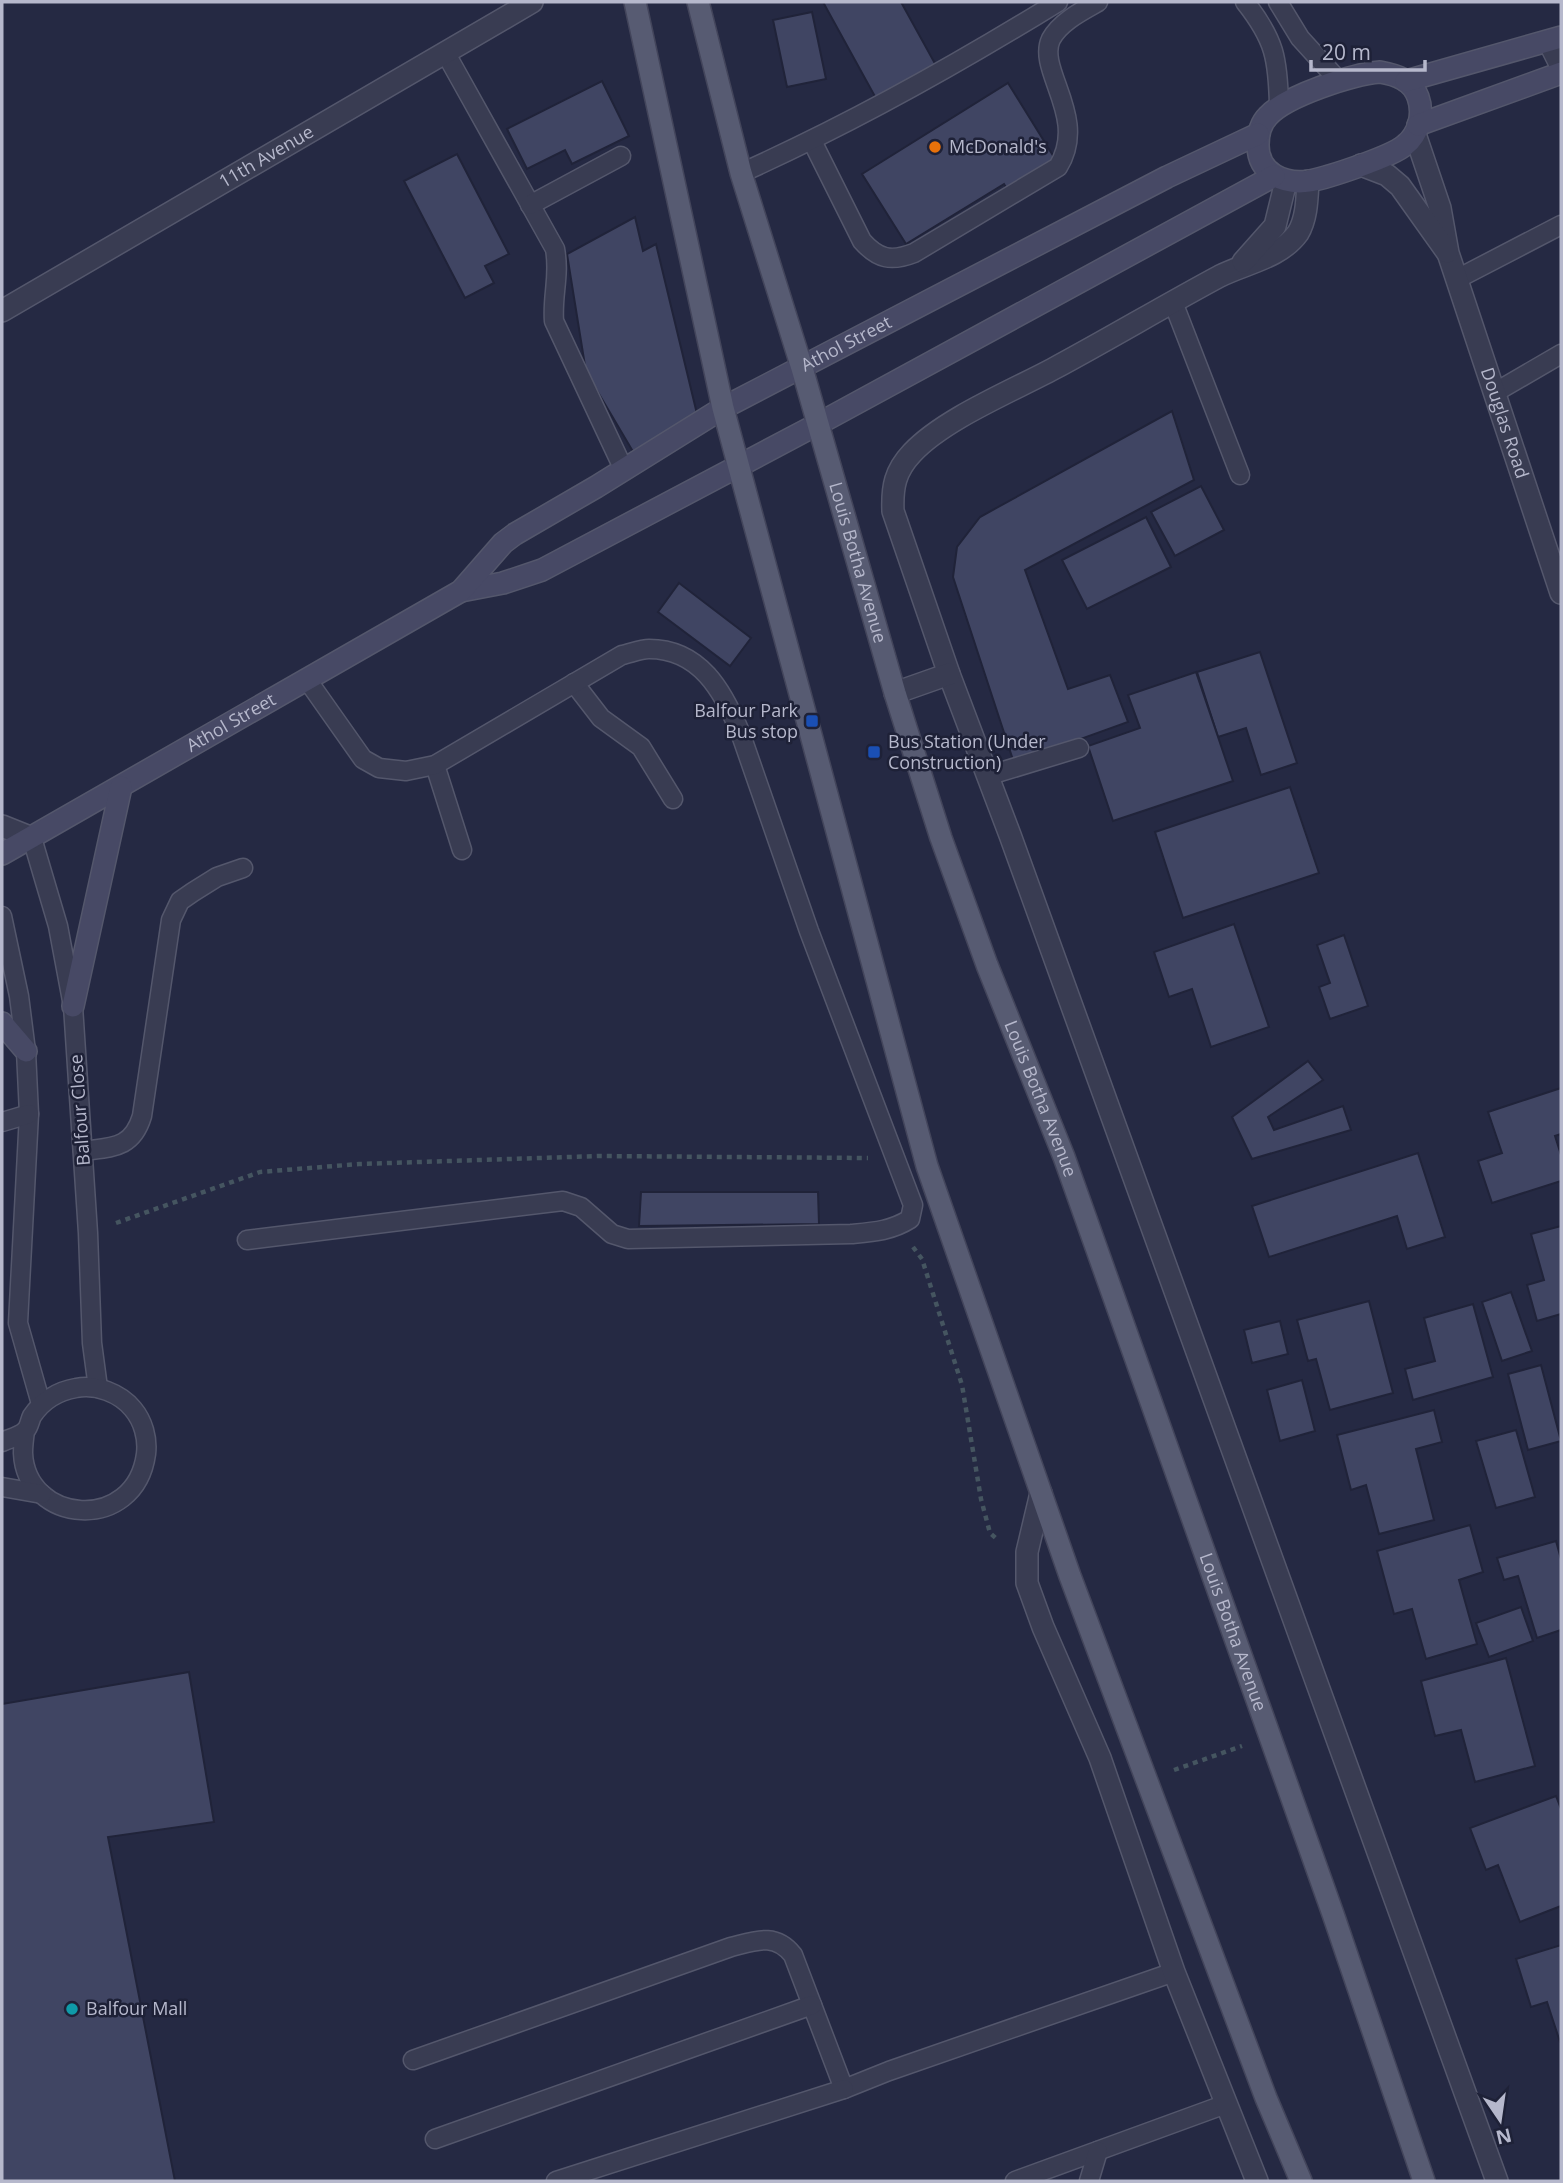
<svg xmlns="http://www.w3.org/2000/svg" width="1563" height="2183" font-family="'Open Sans',sans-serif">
<rect width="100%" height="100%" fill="#252943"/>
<g fill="#404563" stroke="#202339" stroke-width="2">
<path d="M823,2h78l37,67 -60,33z"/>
<path d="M812,12l14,67 -39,8 -14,-67z"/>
<path d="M602,81l27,55 -57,28 -7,-14 -38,19 -20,-40z"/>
<path d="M1008,83l49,79 -48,30 -5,-8 -98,60 -44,-70z"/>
<path d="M457,154l52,100 -24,12 9,17 -29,15 -61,-117z"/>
<path d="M635,217l8,34 13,-7 42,174 -63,37 -49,-83 -19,-118z"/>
<path d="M1172,411l22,69 -169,90 43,119 42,-14 18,47 -114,41 -61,-186 4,-30 23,-30z"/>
<path d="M1201,486l23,44 -49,26 -24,-44z"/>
<path d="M1146,517l25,50 -84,42 -25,-49z"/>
<path d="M679,583l72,55 -21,28 -72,-54z"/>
<path d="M1260,652l37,111 -36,12 -15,-47 -28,9 -21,-65z"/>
<path d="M1196,672l37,109 -120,40 -25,-75 52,-18 -12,-33z"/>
<path d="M1290,787l29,86 -136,45 -28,-86z"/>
<path d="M1234,924l35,103 -58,20 -19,-58 -23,8 -15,-45z"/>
<path d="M1344,935l24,71 -38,13 -11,-32 11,-4 -13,-38z"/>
<path d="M1308,1061l15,19 -55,37 6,13 69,-24 8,24 -99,29 -20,-42z"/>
<path d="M1561,1088v46l-6,2 6,19v26l-69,22 -14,-42 24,-8 -14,-41z"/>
<path d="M1418,1153l27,84 -38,12 -10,-33 -128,41 -17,-51z"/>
<path d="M641,1192h177l1,32 -180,2z"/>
<path d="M1561,1226v88l-24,7 -10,-36 17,-5 -13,-46z"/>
<path d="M1511,1292l21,59 -30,10 -20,-59z"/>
<path d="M1369,1301l24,92 -63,17 -14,-51 -8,2 -11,-41z"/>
<path d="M1473,1304l20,73 -80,23 -8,-31 30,-8 -11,-43z"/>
<path d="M1280,1321l8,33 -36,9 -8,-33z"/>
<path d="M1541,1365l20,76 -33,9 -20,-76z"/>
<path d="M1302,1380l13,51 -35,10 -13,-51z"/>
<path d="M1434,1410l8,32 -26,7 18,71 -55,14 -13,-49 -15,5 -14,-55z"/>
<path d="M1516,1430l19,67 -39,11 -20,-67z"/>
<path d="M1470,1525l13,47 -24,8 18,64 -51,15 -14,-50 -18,5 -17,-63z"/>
<path d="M1556,1541l5,18v71l-24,8 -19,-62 -14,4 -7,-22z"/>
<path d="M1521,1607l12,34 -44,16 -13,-34z"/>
<path d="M1506,1658l29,108 -60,16 -14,-52 -26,6 -14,-55z"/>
<path d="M189,1672l25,150 -106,15 67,344h-173v-477z"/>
<path d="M1556,1796l5,13v97l-41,16 -22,-57 -12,5 -16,-42z"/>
<path d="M1561,1945v97h-1l-13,-40 -16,5 -15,-48z"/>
</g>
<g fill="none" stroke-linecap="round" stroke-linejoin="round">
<g stroke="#54576c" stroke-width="21">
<g id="service">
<path d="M1245,2c30,38 33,57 34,104"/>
<path d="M1278,2l22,36 39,43"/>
<path d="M445,52l110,197c5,27 -3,46 -1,72l70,149"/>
<path d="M812,141l50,100c16,18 29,21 52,12l144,-86c31,-50 -22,-97 -7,-128 9,-17 31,-28 47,-37"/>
<path d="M741,173c110,-49 215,-108 317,-171"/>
<path d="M530,205l91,-49"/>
<path d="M1457,279l104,-54"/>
<path d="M1173,302l67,173"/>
<path d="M1494,393l67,-39"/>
<path d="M574,683l27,35 40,29 32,52"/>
<path d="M435,765l27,85"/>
<path d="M987,776l92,-28"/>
<path d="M32,838l26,88 15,80 15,227 4,110 6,45"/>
<path d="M2,916l17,80 7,55 3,63 -11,209 23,81"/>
<path d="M2,1122l27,-8"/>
<path d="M83,1151c29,-4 49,-2 59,-35l29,-196 9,-19 13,-9 24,-15 26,-9"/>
<path d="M247,1240l316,-39 18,6 31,27 16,5 223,-5c22,-2 40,-3 59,-15l3,-14 -104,-274 -69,-199c-17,-41 -40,-83 -91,-83 -8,0 -18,4 -27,6l-187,110 -29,6 -27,-3 -16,-9 -55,-78"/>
<path d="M2,1442c6,-3 19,-6 24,-12 3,-3 4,-10 6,-14 10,-15 26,-25 44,-28 20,-4 44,5 57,21 10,12 15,29 13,45 -11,80 -120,70 -123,-1 0,-7 1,-15 2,-22"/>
<path d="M2,1487l40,7"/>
<path d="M413,2060l318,-113c24,-6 44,-15 62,8l51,134 45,-18 285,-99"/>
<path d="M435,2139l377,-134"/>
<path d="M556,2181l288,-92"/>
<path d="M1015,2181l211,-77"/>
<path d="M1089,2181l9,-30"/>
</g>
</g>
<g stroke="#54576c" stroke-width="24">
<g id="minor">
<path d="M1549,42l12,24"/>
<path id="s1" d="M1415,134l25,74 8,45 113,340"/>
<path d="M1361,165l26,10 13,11 47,66"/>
<path d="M1308,181c-1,17 -1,37 -10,52 -18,25 -52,30 -78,43 -56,30 -111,63 -167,93 -43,23 -109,50 -141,84 -17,18 -20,34 -19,58l56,163 61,161 487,1346"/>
<path d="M1243,262l32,-36 11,-45"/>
<path id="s2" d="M2,311l530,-309"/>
<path d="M895,693l54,-19"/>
<path d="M2,826l30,12"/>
<path d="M1041,1493l-14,59v31l16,44 57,131 74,214 83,209"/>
</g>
</g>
<g stroke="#54576c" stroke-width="24">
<g id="secondary">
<path d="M1380,72c17,3 32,8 38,25 6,17 1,37 -13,48 -14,12 -76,32 -95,36 -25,4 -52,-7 -52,-36 0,-12 2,-21 10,-29 18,-20 85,-42 112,-44z"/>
<path d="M1406,81l155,-44"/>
<path d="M1418,125l143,-52"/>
<path d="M461,591l42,-8 39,-13 276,-146 456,-248"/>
<path id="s3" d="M2,854l459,-263 42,-48 12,-9 81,-47 127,-79 444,-231 91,-43"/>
<path d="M73,1006l48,-219"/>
<path d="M2,1023l24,28"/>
</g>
</g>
<g stroke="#43455b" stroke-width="24">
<g id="primary">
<path d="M635,2l88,406 204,758 143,410 196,522 35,83"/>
<path id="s4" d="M698,2l43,171 61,195 93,325 46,145 46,127 77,192 269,757 91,267"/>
</g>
</g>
<g stroke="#455560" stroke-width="4.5" stroke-dasharray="5 5" stroke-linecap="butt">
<path d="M116,1223l144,-51 99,-8 240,-8 269,2"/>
<path d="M913,1247l9,12 40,126 19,114 9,34 9,8"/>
<path d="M1174,1770l68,-24"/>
</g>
<use href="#service" stroke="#393c52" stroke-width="18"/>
<use href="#minor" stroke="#393c52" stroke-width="21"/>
<use href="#secondary" stroke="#474965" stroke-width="21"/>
<use href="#primary" stroke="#575b72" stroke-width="21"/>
</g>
<circle fill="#e8710a" stroke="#1e2137" stroke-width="2.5" cx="935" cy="147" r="7"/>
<g fill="#1a4fb4" stroke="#1e2137" stroke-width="2.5">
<rect x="805" y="714" width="14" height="14" rx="3.5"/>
<rect x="867" y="745" width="14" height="14" rx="3.5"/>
</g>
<circle fill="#0f9aa8" stroke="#1e2137" stroke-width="2.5" cx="72" cy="2009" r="7"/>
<g text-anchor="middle" stroke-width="5" stroke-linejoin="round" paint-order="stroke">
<g font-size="18" fill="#b6b8cc" stroke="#1e2137" text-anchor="start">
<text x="949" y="153">McDonald's</text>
<text x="798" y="717" text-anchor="end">Balfour Park<tspan x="798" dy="21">Bus stop</tspan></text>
<text x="888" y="748">Bus Station (Under<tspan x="888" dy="21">Construction)</tspan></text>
<text x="86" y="2015">Balfour Mall</text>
</g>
<g font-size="18" fill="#b6b8cc" stroke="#1e2137">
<text dy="6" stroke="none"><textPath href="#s2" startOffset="306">11th Avenue</textPath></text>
<text dy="6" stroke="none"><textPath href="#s3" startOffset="990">Athol Street</textPath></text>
<text dy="6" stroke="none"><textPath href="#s1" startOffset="303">Douglas Road</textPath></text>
<text dy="6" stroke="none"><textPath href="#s4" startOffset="583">Louis Botha Avenue</textPath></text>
<text dy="6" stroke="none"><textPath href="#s3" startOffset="264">Athol Street</textPath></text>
<text dy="6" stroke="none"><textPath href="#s4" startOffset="1150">Louis Botha Avenue</textPath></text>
<text transform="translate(80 1110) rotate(-94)" y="6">Balfour Close</text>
<text dy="6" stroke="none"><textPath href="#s4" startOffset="1717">Louis Botha Avenue</textPath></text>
</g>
</g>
<rect width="1563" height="2183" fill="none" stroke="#b6b8cc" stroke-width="7"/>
<g transform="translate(1500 2120) rotate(167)" stroke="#1e2137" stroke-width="5" paint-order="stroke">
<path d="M0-5L12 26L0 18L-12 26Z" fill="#b6b8cc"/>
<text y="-10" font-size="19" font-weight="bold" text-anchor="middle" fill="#b6b8cc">N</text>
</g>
<path d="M1311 60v10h114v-10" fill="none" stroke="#b6b8cc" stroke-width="3.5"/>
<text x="1322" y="60" font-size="21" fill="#b6b8cc" stroke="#1e2137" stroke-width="5" paint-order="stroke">20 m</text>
</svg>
